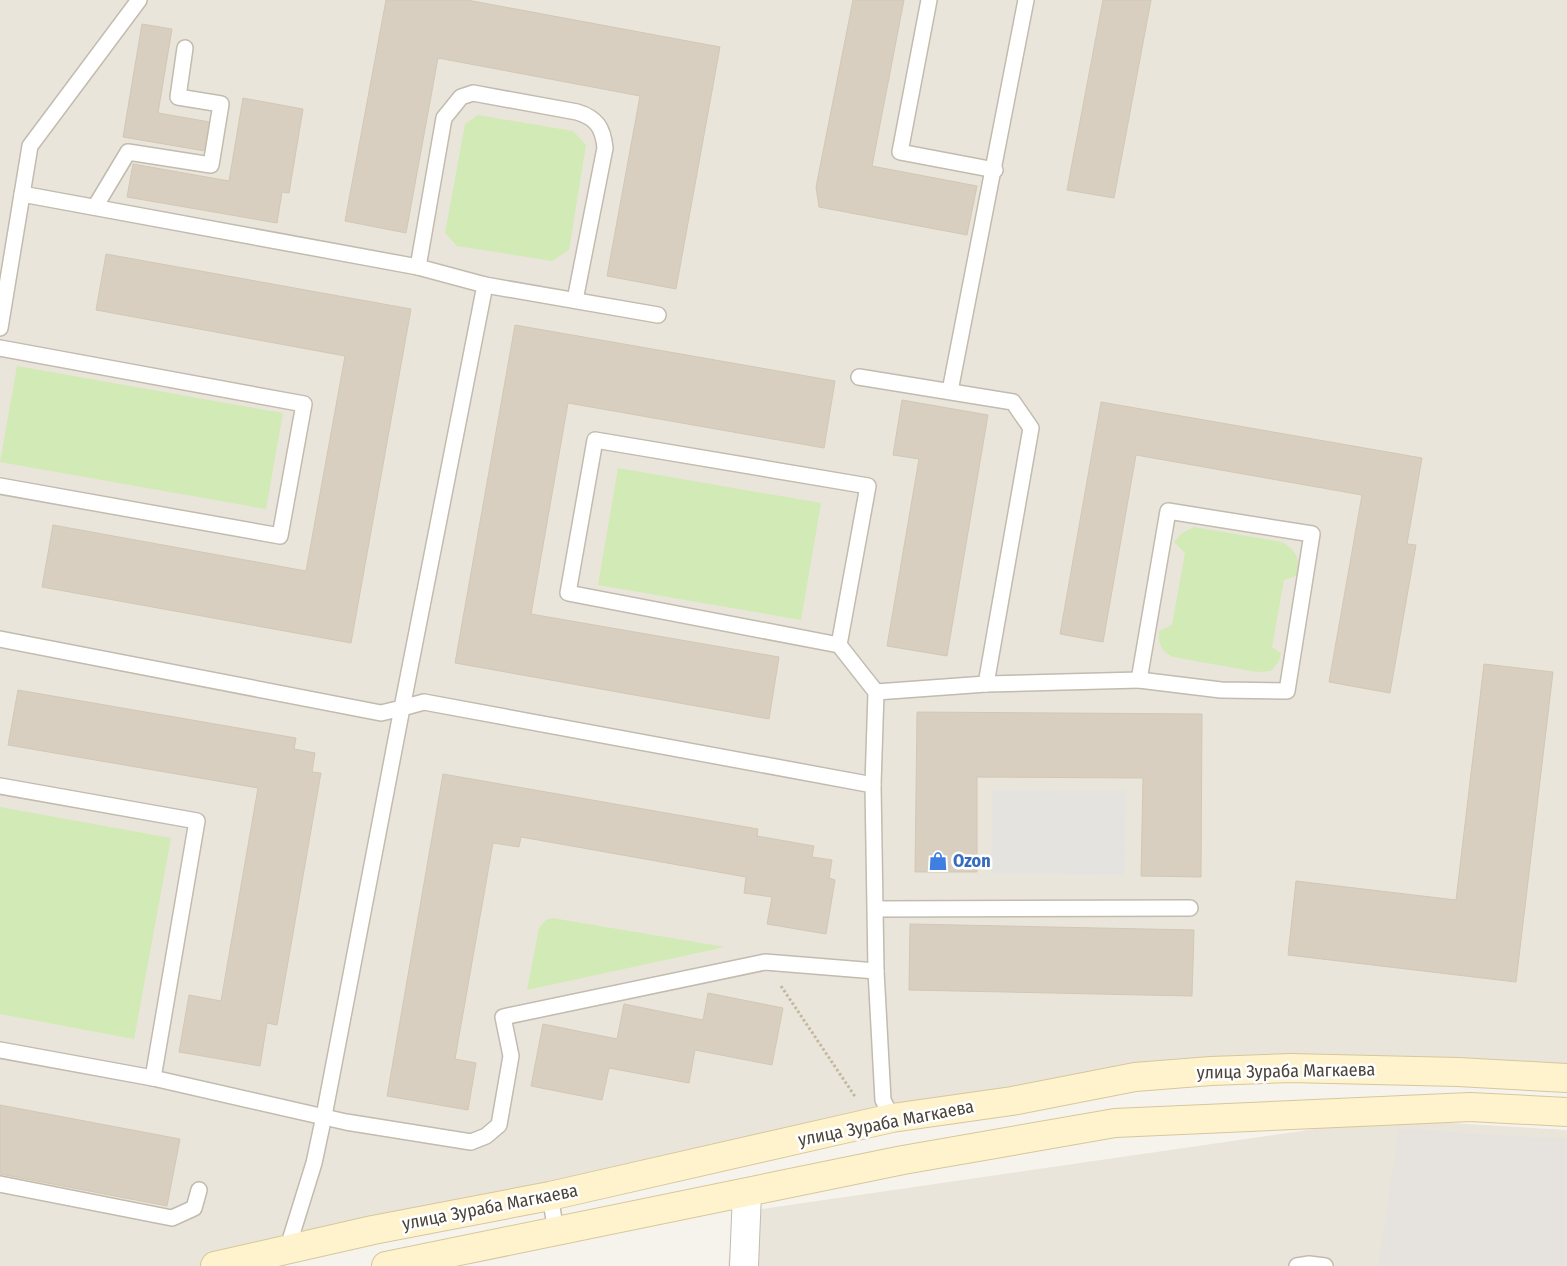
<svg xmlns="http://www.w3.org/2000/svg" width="1567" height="1266" font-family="'Fira Sans Condensed',sans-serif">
<rect width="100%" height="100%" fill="#f6f3ec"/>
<g fill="#eae5da">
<path d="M0,0h1567v1078l-432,-1 -920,189h-215z"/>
<path d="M1385,1119l182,11v136h-839l6,-53z"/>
</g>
<path fill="#e6e2dd" d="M1399,1129l168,10v127h-189z"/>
<g fill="#d2eab5">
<path d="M478,115l95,16 13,14 -17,105 -17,11 -95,-15 -12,-13 20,-109z"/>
<path d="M17,366l266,47 -17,96 -266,-47z"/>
<path d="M618,468l203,35 -20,117 -203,-35z"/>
<path d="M1194,527l88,15c15,9 19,17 14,34l-12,4 -12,67 9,6 -2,8 -8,10 -14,1 -84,-15c-12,-6 -15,-13 -14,-26l13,-6 13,-72 -11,-11 8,-9z"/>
<path d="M0,807l171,31 -37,201 -134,-25z"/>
<path d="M552,918l173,29 -198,43 12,-62 7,-8z"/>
</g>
<path fill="#e5e3e0" d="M992,790l134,1 -1,84 -134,-1z"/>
<g fill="#d8cfc1" stroke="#d3c7b4">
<path d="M386,0h81l253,47 -44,242 -69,-13 33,-180 -202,-38 -32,175 -61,-12z"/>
<path d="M853,0h51l-32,166 105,20 -10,49 -148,-28 -3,-20z"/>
<path d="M1103,0h48l-37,198 -47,-8z"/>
<path d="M142,24l30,5 -14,84 52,9 -5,29 -82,-14z"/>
<path d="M243,98l60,11 -14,84 -7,-1 -5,31 -150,-26 6,-33 96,17z"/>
<path d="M106,254l305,55 -60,334 -309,-56 11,-62 253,46 39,-215 -249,-46z"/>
<path d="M515,325l320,56 -11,67 -256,-45 -37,211 248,43 -10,62 -314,-56z"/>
<path d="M902,400l86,15 -41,241 -60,-10 32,-187 -26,-4z"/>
<path d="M1101,402l321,56 -15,86 9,1 -26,148 -61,-11 33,-187 -226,-40 -33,187 -43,-8z"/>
<path d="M1484,664l69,8 -37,310 -228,-27 8,-74 160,19z"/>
<path d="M18,690l278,48 -2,11 21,4 -3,19 9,1 -44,252 -10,-2 -7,43 -81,-14 10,-57 32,6 37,-213 -250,-43z"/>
<path d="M917,712l285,2 -1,163 -60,-1 2,-98 -166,-1v95h-62z"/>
<path d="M443,774l315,55 -1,7 57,10 -2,11 20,3 -3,18 6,2 -9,54 -59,-10 5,-27 -28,-4 2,-16 -225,-40 -2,10 -26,-4 -38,216 21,4 -8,47 -81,-14z"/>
<path d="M910,924l284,6 -2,66 -283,-6z"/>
<path d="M708,993l75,15 -11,57 -77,-15 -6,33 -80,-15 -7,32 -71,-14 12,-62 74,15 7,-35 79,16z"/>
<path d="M0,1105l180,34 -13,67 -167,-32z"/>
</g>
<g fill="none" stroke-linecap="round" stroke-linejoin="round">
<g stroke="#c2bbae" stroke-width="18">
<g id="service">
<path d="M929,0l-29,152 95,18"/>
<path d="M22,194l396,73 67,18 173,30"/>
<path d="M95,207l33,-55 83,13 10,-61 -43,-7 7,-49"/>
<path d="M418,267l26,-149 17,-21 12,-4 104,19c20,6 26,16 28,36l-30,152"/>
<path d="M0,328l30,-182 109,-146"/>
<path d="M0,348l304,56 -24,132 -280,-50"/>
<path d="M859,377l154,25 18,26 -45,256"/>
<path d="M950,391l76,-391"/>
<path d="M595,440l273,46 -29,159 -271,-52z"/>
<path d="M1168,511l144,23 -25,157 -66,-1 -82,-10z"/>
<path d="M0,639l381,74 21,-5 83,-423"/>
<path d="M839,645l37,47 -3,93"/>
<path d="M876,692l110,-8 153,-4"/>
<path d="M0,786l197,35 -44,257"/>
<path d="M876,909l314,-1"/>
<path d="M0,1050l153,28 193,44 125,20 15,-6 13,-11 12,-69 -8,-39 262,-55 111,9"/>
<path d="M0,1184l172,34 22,-10 5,-18"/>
<path d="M550,1196l6,35"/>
<path d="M287,1250l27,-87 10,-47 78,-408 22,-6 449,83 3,186 7,129 9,18"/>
<path d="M1297,1266l12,-2 16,2"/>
</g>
</g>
<g stroke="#c2bbae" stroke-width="30">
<path id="minor" d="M744,1266l3,-73"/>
</g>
<g stroke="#d6c79b" stroke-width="30">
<g id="secondary">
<path d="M215,1266l158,-36 177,-34 342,-78 120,-17 123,-24 76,-6 79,-3 168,4 109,6"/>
<path d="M386,1266l517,-106 212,-37 355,-16 97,5"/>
</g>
</g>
<path stroke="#c4b79f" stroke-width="3" stroke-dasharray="2.5 2.5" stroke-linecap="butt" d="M781,986l75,112"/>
<use href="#service" stroke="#fff" stroke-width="15"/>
<use href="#minor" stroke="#fff" stroke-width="28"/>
<use href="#secondary" stroke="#fff3cd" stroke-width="28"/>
</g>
<defs>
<g id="shop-bare" transform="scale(1.5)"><path d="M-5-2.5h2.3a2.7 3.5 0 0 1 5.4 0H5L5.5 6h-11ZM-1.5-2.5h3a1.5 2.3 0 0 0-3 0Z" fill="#3f7fe0" stroke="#fff" stroke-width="2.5" paint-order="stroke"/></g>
</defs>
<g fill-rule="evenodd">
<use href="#shop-bare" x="938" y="861"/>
</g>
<g text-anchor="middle" stroke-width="5" stroke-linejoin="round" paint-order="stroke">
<g font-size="18" font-weight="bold" fill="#366cbe" stroke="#fff" text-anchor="start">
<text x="953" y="867">Ozon</text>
</g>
<g font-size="18" fill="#4b4439" stroke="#fff">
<text transform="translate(1286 1071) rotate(-1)" y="6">улица Зураба Магкаева</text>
<text transform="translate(886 1123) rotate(-11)" y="6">улица Зураба Магкаева</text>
<text transform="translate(490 1207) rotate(-11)" y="6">улица Зураба Магкаева</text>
</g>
</g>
</svg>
